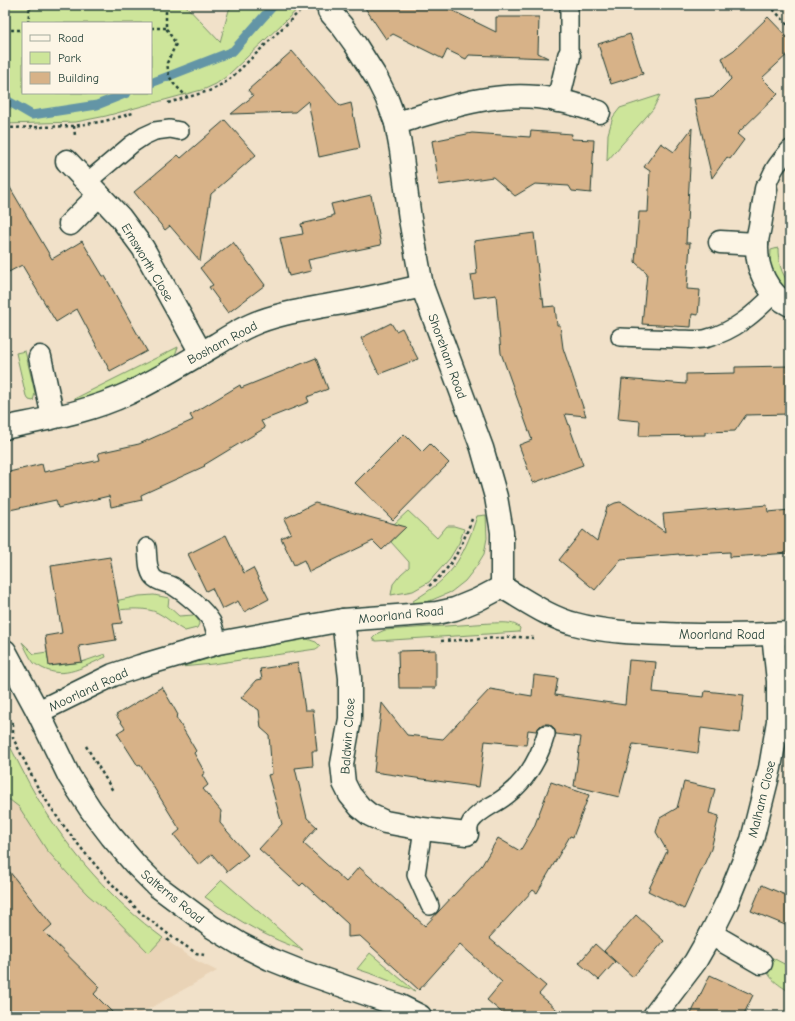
<svg xmlns="http://www.w3.org/2000/svg" width="795" height="1021" font-family="'Comic Neue',sans-serif">
<rect width="100%" height="100%" fill="#f1e1c9"/>
<filter id="ink" filterUnits="userSpaceOnUse"><feTurbulence type="fractalNoise" baseFrequency=".025" numOctaves="2"/><feDisplacementMap in="SourceGraphic" scale="8" xChannelSelector="R" yChannelSelector="G"/><feConvolveMatrix kernelMatrix="1 2 1 2 8 2 1 2 1" color-interpolation-filters="sRGB"/></filter>
<g filter="url(#ink)">
<path fill="#e9d3b6" d="M5,737l32,61 22,33 26,34 32,34 26,24 20,15 32,22 22,11 -81,45h-131z"/>
<g fill="#cde59a" stroke="#769167" fill-rule="evenodd">
<path d="M5,5h180l35,37 9,-32 5,-5h68l-75,71 -11,8 -11,5 -99,27 -30,6 -71,2zM23,23h128v70h-128z"/>
<path d="M660,95l-7,14 -46,52 1,-27 5,-17 7,-9z"/>
<path d="M778,248c0,13 3,26 12,36v10c-9,-6 -18,-19 -20,-30 0,-4 1,-9 1,-14z"/>
<path d="M178,347l-3,8 -8,7 -41,24 -48,15 -4,-2z"/>
<path d="M25,351l10,42 -2,8 -4,-1 -3,-4 -10,-43z"/>
<path d="M408,511l29,27 10,-12h7l10,3 -5,14 -9,15 -21,24 -16,9 -22,4 2,-11 8,-10 8,-7v-5l-18,-20 9,-10 -7,-7z"/>
<path d="M486,515l1,23 -3,16 -8,13 -11,14 -14,11 -19,8 -20,6 1,-5c16,-10 34,-22 44,-39 9,-14 15,-30 20,-46z"/>
<path d="M154,595l15,3 -1,8 11,10 15,-1 4,5 1,4 -2,4 -12,3c-10,-5 -17,-13 -27,-18 -12,-6 -29,-4 -41,-3l-2,-9 24,-5z"/>
<path d="M491,623c9,0 23,-2 29,5l-1,4 -143,9 -4,-2 6,-6 7,-3z"/>
<path d="M304,638l12,4 4,4 -4,3 -103,15 -32,3 39,-12 26,-7z"/>
<path d="M22,642l12,12 13,-2 3,14 32,-4 23,-8 1,3c-22,9 -41,23 -64,11 -3,-2 -6,-3 -8,-5 -5,-6 -8,-14 -12,-21z"/>
<path d="M5,737c11,20 21,42 33,62 32,54 75,102 125,139l-14,15 -37,-38 -24,-20 -20,-21 -22,-25 -27,-42 -9,-7 -5,-1z"/>
<path d="M222,880l81,70c-11,-4 -22,-8 -32,-13 -24,-11 -45,-25 -66,-40z"/>
<path d="M370,953l45,38 -40,-16 -18,-6z"/>
<path d="M769,956l21,11v25c-9,-6 -24,-14 -24,-27 0,-2 2,-6 3,-9z"/>
</g>
<g fill="none" stroke-linecap="round" stroke-linejoin="round">
<g stroke="#6395a6" stroke-width="9">
<path d="M151,83l82,-32 41,-46"/>
<path d="M5,95l3,6 24,14 65,-10 30,-12"/>
</g>
</g>
<g fill="#d7b288" stroke="#1f3d34">
<path d="M363,5h78l55,27v-15h43l-1,36 10,5 -79,-3 -3,4 -19,-9 -4,9 -50,-25 -7,5z"/>
<path d="M768,17l22,23v12l-28,26 16,16 -41,40 7,6 -14,19 -3,-2 -15,21 -18,-79 19,-2 18,-18 -9,-21 12,-8z"/>
<path d="M630,34l13,40 -32,10 -13,-40z"/>
<path d="M292,51l48,55 11,-3 9,45 -41,9 -11,-56 -13,11 -64,2 22,-18 -5,-6z"/>
<path d="M225,120l31,35 -45,39 -11,67 -30,-35 -5,4 -31,-38 44,-37 3,3z"/>
<path d="M692,128l-6,115h4l-3,46 13,1 -2,25 -6,-1 -1,13 -49,-3 5,-51 -12,-11 4,-50h9l2,-41 -6,-4 17,-24 13,9z"/>
<path d="M531,131l41,3 -1,5 23,1 -3,53 -19,-2 -3,-5 -34,-2 -20,12 -22,-19 -54,8 -7,-44 40,-8 58,4z"/>
<path d="M5,179l47,80 30,-18 21,35h2l42,75 -37,20 -33,-62 -21,13 -34,-57 -17,9z"/>
<path d="M371,195l10,50 -73,15 3,11 -22,5 -9,-38 23,-4 -2,-10 31,-7v-2h2l-3,-11z"/>
<path d="M534,233l7,65h2l1,9 11,-1 2,19h3l3,23 23,68 -21,-2 18,51 -50,18 -14,-38 13,-5 -31,-87 -5,-58 -22,3 -3,-23 6,-1 -3,-33z"/>
<path d="M233,242l32,43 -37,28 -19,-26 4,-2 -13,-17z"/>
<path d="M391,323l5,8 6,-3 16,31 -39,15 -18,-36z"/>
<path d="M316,358l12,31 -21,8 2,5 -48,19 4,7 -61,37 1,1 -64,29 1,5 -31,7 -2,-11 -51,12 -2,-8 -51,11v-38l37,-9 2,8 56,-12 -2,-7 41,-9 54,-24 -3,-5 50,-30 1,3z"/>
<path d="M790,366v48l-44,1 -11,16 -30,1v3l-66,1 1,-15 -22,-2 4,-40 64,5v-10l49,-1v-6z"/>
<path d="M404,434l18,18 8,-8 19,19 -56,57 -38,-37z"/>
<path d="M620,502l5,2 40,28 -2,-18 104,-9 1,7 22,-2v43l-60,4v-5l-51,3v-1l-58,5 -26,31 -36,-30 24,-30 14,11 10,-34 8,-4z"/>
<path d="M315,503l28,7 63,17 -24,23 -9,-9 -64,31 -5,-12 -10,5 -13,-27 10,-5 -7,-14z"/>
<path d="M226,535l18,38 9,-5 16,31 -25,13 -6,-11 -16,8 -10,-21 -6,3 -18,-37z"/>
<path d="M110,557l12,66 -9,1 3,16 -37,6 3,16 -33,4 -4,-30 17,-3 -11,-67z"/>
<path d="M436,650v38h-37l-1,-37z"/>
<path d="M629,660l27,2 -3,30 51,5 1,-6 39,4 -4,38 -39,-5 -3,25 -65,-9 -14,53 -45,-11 7,-49 -25,-3 -2,-6 -5,-4h-6l-3,2 -4,5 -8,-1 -2,15 -41,-4 -6,46 -105,-15 8,-69 25,32 36,4 47,-50 42,7 2,-21 24,3 -3,17 70,10z"/>
<path d="M298,663l7,47h8l4,41h-5l1,15 -18,2 12,50 10,9 -14,16 43,39 13,-15 66,59 57,-61 16,-27 22,13 14,-24 17,-45 38,13 -16,42 -3,-1 -33,57 -4,-3 -44,48 57,48 -7,8 25,22h-58l-19,-16 15,-18 -42,-38 -41,46 -59,-54 -12,1v-13l-45,-41 -3,3 -41,-37 23,-25 -14,-49 4,-1 -3,-39 -8,-7 -2,-18 -18,-12 16,-18 5,-1 -2,-10z"/>
<path d="M162,687l16,28 -2,2 20,34 -2,2 11,20 -3,2 6,10 -5,4 18,22 -1,12 28,32 -21,17 -15,-18 -13,11 -25,-30 6,-5 -40,-65 -2,1 -21,-33 8,-5 -9,-13z"/>
<path d="M684,782l31,7 -6,24 10,3 -8,33 -27,60 -36,-18 19,-40 -11,-19 4,-14 17,-10z"/>
<path d="M5,866l47,59 -8,7 56,55 -6,7 22,22h-111z"/>
<path d="M762,885l28,12v30l-39,-16z"/>
<path d="M636,915l28,26 -31,36 -29,-26z"/>
<path d="M595,944l20,18 -16,18 -20,-17z"/>
<path d="M710,975l43,20 -10,21h-53z"/>
</g>
<g fill="none" stroke-linecap="round" stroke-linejoin="round">
<g stroke="#1f3d34" stroke-width="20">
<g id="service">
<path d="M569,5v51"/>
<path d="M87,182l45,-38 12,-8 11,-5 15,-2 10,2"/>
<path d="M766,189c6,-19 11,-25 24,-40"/>
<path d="M620,337c19,1 38,1 58,2 10,0 21,2 30,-1 27,-7 47,-25 66,-44"/>
<path d="M147,547c1,9 0,23 6,30 5,6 14,6 20,9 13,8 31,23 39,36 3,6 4,15 6,21"/>
<path d="M423,829l-7,46 14,31"/>
<path d="M467,834c2,-4 2,-9 4,-12 8,-12 24,-17 35,-26 21,-16 33,-37 40,-62"/>
</g>
</g>
<g stroke="#1f3d34" stroke-width="25">
<g id="minor">
<path d="M329,11l13,15 13,18 22,35 10,20 9,24"/>
<path d="M558,101l11,-45"/>
<path d="M67,161l53,56 23,31 58,105"/>
<path d="M766,189c-2,12 -4,24 -6,37 -1,6 -3,12 -3,18 -1,25 10,50 33,61"/>
<path d="M70,224l29,-29"/>
<path d="M720,242l37,2"/>
<path d="M40,357l13,60"/>
<path d="M5,428c41,-9 84,-16 122,-34 31,-14 60,-33 90,-50 11,-7 22,-14 34,-19 25,-11 53,-15 79,-20 31,-5 61,-12 92,-19"/>
<path d="M502,587v-55l-6,-35 -14,-49 -60,-162 -12,-67 -9,-69 -5,-27c46,-13 92,-31 141,-26 21,2 42,8 62,15"/>
<path d="M343,620l7,58v41l-8,45 2,19 6,12 10,12 10,8 15,7 38,7 44,5"/>
<path d="M5,651l33,61 31,64 22,34 20,26 24,28 22,22 55,41 28,17 30,15 30,12 98,34 22,11"/>
<path d="M38,712l75,-37 27,-9 78,-23 125,-23 94,-7 18,-4 22,-9 25,-13c23,13 46,30 73,37 29,8 60,9 90,10 42,2 84,1 125,-1"/>
<path d="M711,934l50,29"/>
<path d="M654,1016l41,-54 16,-28 16,-32 25,-62 18,-72 8,-47v-40l-5,-47"/>
</g>
</g>
<g stroke="#1f3d34" stroke-width="2.5" stroke-dasharray="3 3" stroke-linecap="butt">
<path d="M166,5v23l10,16 -9,19 2,13 5,8 13,13"/>
<path d="M769,5l21,22"/>
<path d="M28,23l2,-18"/>
<path d="M151,28h15"/>
<path d="M5,30h18"/>
<path d="M168,103l44,-13 17,-10 73,-71"/>
<path d="M74,126l1,10"/>
<path d="M5,128l69,-2 31,-5 28,-8"/>
<path d="M429,586c24,-19 32,-39 43,-67"/>
<path d="M441,641l77,-4 18,1"/>
<path d="M5,722l8,1"/>
<path d="M13,724v14l25,50 22,33 25,32 26,30 31,31 30,23 24,16 8,2"/>
<path d="M86,746l27,45"/>
<path d="M167,941l5,-4"/>
</g>
<use href="#service" stroke="#fcf5e5" stroke-width="17"/>
<use href="#minor" stroke="#fcf5e5" stroke-width="22"/>
</g>
</g>
<g text-anchor="middle" stroke-width="4" stroke-linejoin="round" paint-order="stroke">
<g font-size="13" fill="#1f3d34" stroke="#fcf5e5">
<text transform="translate(148 262) rotate(59)" y="5">Emsworth Close</text>
<text transform="translate(222 342) rotate(-28)" y="5">Bosham Road</text>
<text transform="translate(448 356) rotate(70)" y="5">Shoreham Road</text>
<text transform="translate(401 614) rotate(-6)" y="5">Moorland Road</text>
<text x="722" y="639">Moorland Road</text>
<text transform="translate(88 689) rotate(-25)" y="5">Moorland Road</text>
<text transform="translate(347 736) rotate(-86)" y="5">Baldwin Close</text>
<text transform="translate(761 799) rotate(-76)" y="5">Malham Close</text>
<text transform="translate(173 896) rotate(39)" y="5">Salterns Road</text>
</g>
</g>
<rect width="795" height="1021" fill="none" stroke="#fcf5e5" stroke-width="20"/>
<rect x="10" y="10" width="775" height="1001" fill="none" stroke="#1f3d34" stroke-width="1.5" filter="url(#ink)"/>
<rect x="22" y="22" width="130" height="72" fill="#fcf5e5" stroke="#a4ab9e"/>
<rect x="30" y="35" width="20" height="6" fill="#fcf5e5" stroke="#a4ab9e"/>
<text x="58" y="42" font-size="12" fill="#1f3d34">Road</text>
<rect x="30" y="52" width="20" height="12" fill="#cde59a" stroke="#a4ab9e"/>
<text x="58" y="62" font-size="12" fill="#1f3d34">Park</text>
<rect x="30" y="72" width="20" height="12" fill="#d7b288" stroke="#a4ab9e"/>
<text x="58" y="82" font-size="12" fill="#1f3d34">Building</text>
</svg>
